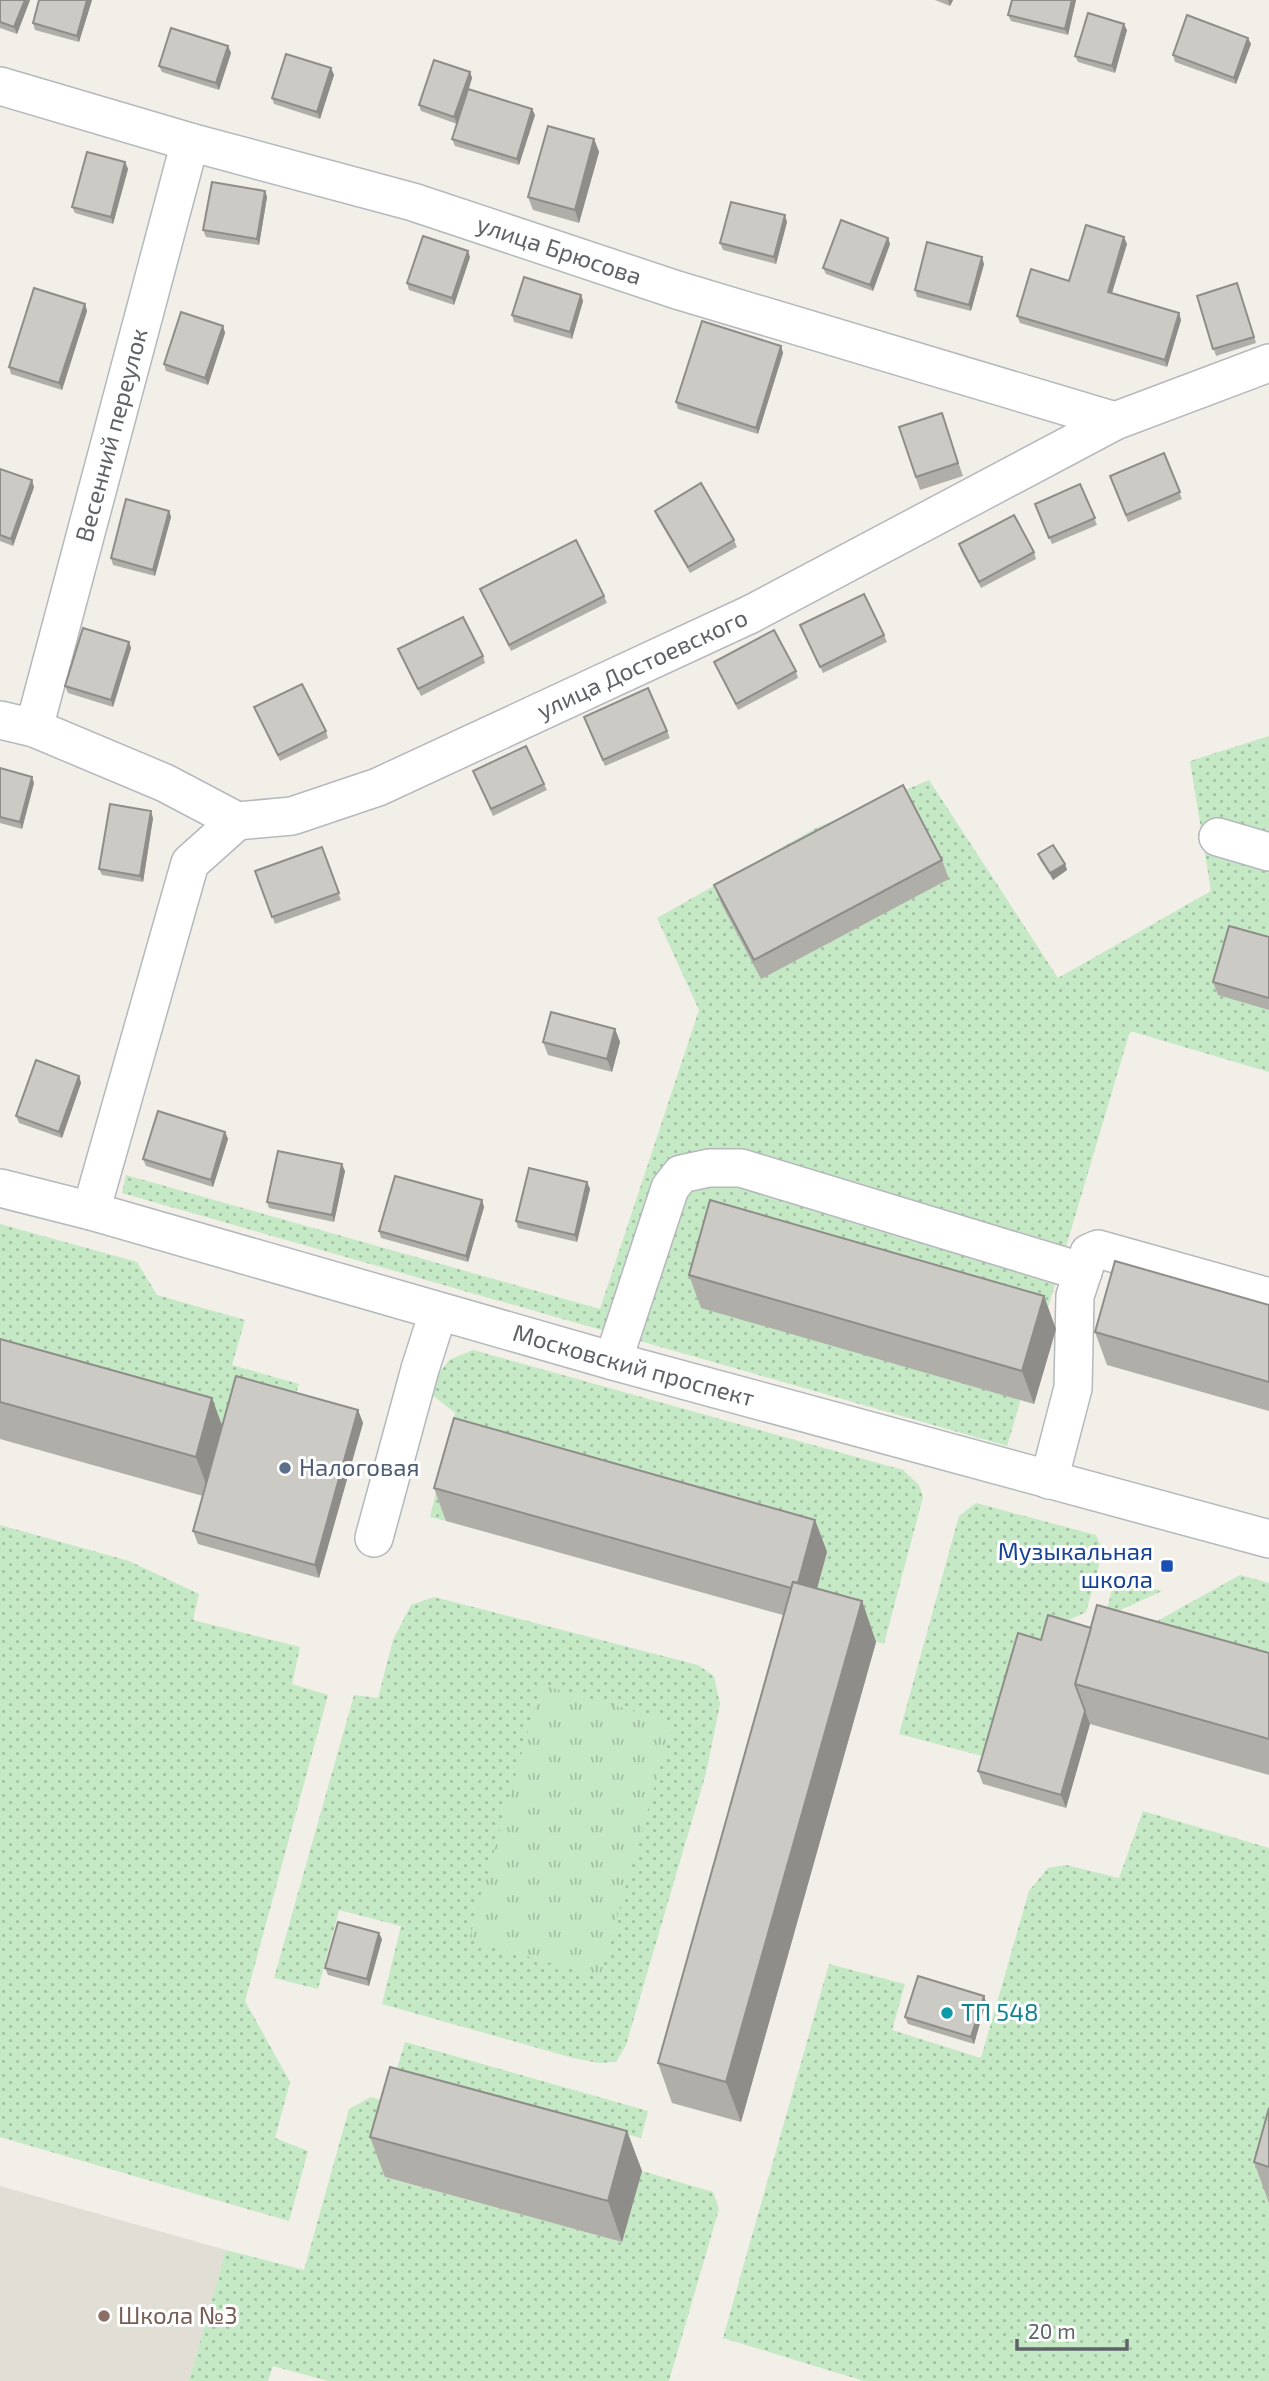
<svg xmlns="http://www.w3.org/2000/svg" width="1269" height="2381" font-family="'Exo 2',sans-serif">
<defs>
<pattern id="grass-dots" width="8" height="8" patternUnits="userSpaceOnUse" patternTransform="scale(1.75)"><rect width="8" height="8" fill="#c5e8c5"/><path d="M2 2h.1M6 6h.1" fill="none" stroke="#a3c0a4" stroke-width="1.8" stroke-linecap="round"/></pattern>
<pattern id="park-tufts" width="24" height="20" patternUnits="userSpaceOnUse" patternTransform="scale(1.75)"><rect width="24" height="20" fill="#c5e8c5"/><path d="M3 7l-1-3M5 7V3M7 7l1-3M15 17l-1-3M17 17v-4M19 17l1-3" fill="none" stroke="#a3c0a4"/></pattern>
</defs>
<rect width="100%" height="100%" fill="#f1efe8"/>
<path fill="#e1ded6" d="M0,2186l226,64 -37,131h-189z"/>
<g fill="url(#grass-dots)">
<path d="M1269,736v336l-139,-41 -123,415 -885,-253 4,-18 474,134 99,-299 -42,-92 159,-90 113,-48 129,198 153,-87 -21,-130z"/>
<path d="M0,1224l137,38 20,33 88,25 -13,45 67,19 -6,19 -66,36 -227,-64z"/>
<path d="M473,1350l430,120 16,15 4,12 -39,147 -76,-22 19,-70 -361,-101 -20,70 -16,-4 25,-104 -29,-23 23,-30z"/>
<path d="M976,1503l120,32 7,16 -17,61 -34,16 -62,130 -91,-24 60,-218z"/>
<path d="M0,1525l129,36 70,33 -6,26 107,27 -8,37 36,11 -83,306 45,81 -15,56 33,13 -19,70 -289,-84z"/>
<path d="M1240,1575l29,8v107l-157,-44z"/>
<path d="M1115,1578l47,13 -57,26z"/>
<path d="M434,1597l264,68 16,11 6,28 -14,69 -80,272 -10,17 -17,1 -26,-5 -191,-54 19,-78 -62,-16 -21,79 -44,-11 80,-283 24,3 15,-58 18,-35z"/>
<path d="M1143,1811l126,37v533h-405l-141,-43 106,-374 76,20 -13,46 89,28 48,-167 19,-23 18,-3 53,13z"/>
<path d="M405,2042l243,69 -7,27 -245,-66z"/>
<path d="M371,2097l33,10 -19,70 237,65 20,-71 71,21 6,17 -50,172h-341l-55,-15 -5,15h-79l37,-131 78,20 45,-161z"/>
</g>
<path fill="url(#park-tufts)" d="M541,1685l132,37 -73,255 -131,-37z"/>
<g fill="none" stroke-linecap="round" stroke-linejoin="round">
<g stroke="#b5b8bc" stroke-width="40">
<g id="minor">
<path id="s1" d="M0,86l190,56 223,60 264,88 438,131"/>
<path id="s2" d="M0,720l34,8 131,55 72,38 55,-5 86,-29 373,-173 364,-193 154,-58"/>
<path id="s3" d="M34,728l156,-586"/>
<path d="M1218,837l51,15"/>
<path id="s4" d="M0,1188l91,23 522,150 656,178"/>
<path d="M91,1211l99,-348 47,-42"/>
<path d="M613,1361l57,-173 11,-14 28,-6h32l342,104"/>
<path d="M1049,1480l24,-92 2,-92 14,-43 9,-4 171,48"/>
<path d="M374,1538l46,-169 18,-56"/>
</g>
</g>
<use href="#minor" stroke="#fff" stroke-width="37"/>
</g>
<g fill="#afaea9">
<path d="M0,0h30l-13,34 -17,-6z"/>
<path d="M39,0h53l-13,42 -44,-12 -2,-7z"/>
<path d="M935,0h18l-3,6z"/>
<path d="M1012,0h64l-8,35 -57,-14 -3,-6z"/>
<path d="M1127,30l-12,43 -37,-11 -3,-6z"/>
<path d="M1251,44l-15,40 -61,-22 -2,-7z"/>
<path d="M228,46l3,7 -12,37 -57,-18 -3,-6z"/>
<path d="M331,68l3,7 -14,44 -46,-15 -2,-6z"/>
<path d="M470,72l2,6 -3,11 63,20 3,6 -16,50 -64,-19 -3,-7 11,-34 -6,19 -36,-13 -2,-6z"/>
<path d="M594,139l5,13 -20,71 -46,-13 -5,-13z"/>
<path d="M125,162l3,7 -15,55 -38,-11 -3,-6z"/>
<path d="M265,191l2,6 -8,48 -53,-8 -3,-7z"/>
<path d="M787,222l-11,42 -53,-14 -3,-7z"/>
<path d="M888,238l2,6 -17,47 -47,-17 -3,-6z"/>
<path d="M1127,244l-15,49 67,20 2,7 -14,47 -147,-44 -3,-7 52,-35z"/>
<path d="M470,257l-16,48 -45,-15 -2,-7z"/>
<path d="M984,264l-13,47 -54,-14 -2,-7z"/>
<path d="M1237,283l19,60 -40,13 -19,-60z"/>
<path d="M581,295l2,6 -11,38 -58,-17 -2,-7z"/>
<path d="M85,304l2,7 -25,79 -51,-16 -2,-7z"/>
<path d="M223,326l2,7 -17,52 -42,-14 -2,-7z"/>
<path d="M781,346l2,7 -25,81 -80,-25 -2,-7z"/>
<path d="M942,413l21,63 -43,14 -21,-63z"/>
<path d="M1164,453l18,46 -54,23 -18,-46z"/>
<path d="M0,469l34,18 -21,59 -13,-5z"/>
<path d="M1080,484l17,41 -45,19 -17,-40z"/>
<path d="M169,511l2,6 -16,59 -42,-11 -2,-7z"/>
<path d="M655,511l79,29 3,7 -47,26 -33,-56z"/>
<path d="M959,544l75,8 2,7 -55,29 -20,-37z"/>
<path d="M480,589l124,7 3,7 -96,48z"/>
<path d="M800,625l84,10 3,7 -64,31z"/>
<path d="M129,642l2,6 -18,59 -45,-14 -3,-7z"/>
<path d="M398,649l85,7 2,7 -64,33z"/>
<path d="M714,662l82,9 2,7 -60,32z"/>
<path d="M254,707l72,24 2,7 -48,23z"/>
<path d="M586,723l81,8 3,7 -65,28z"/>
<path d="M0,768l34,15 -12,46 -22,-6z"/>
<path d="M473,771l71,13 3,6 -54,26z"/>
<path d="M153,818l-10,64 -41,-7 -3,-6z"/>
<path d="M322,847l19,53 -66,24 -20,-53z"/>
<path d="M1038,854l27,10 2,6 -14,10 -13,-20z"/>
<path d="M942,860l7,19 -188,100 -40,-76 -7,-18z"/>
<path d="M1269,937v73l-51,-15 -5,-13z"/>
<path d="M615,1029l5,13 -8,30 -64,-17 -5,-13z"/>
<path d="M79,1076l2,7 -19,55 -43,-15 -3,-7z"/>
<path d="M225,1132l3,7 -15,48 -67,-21 -3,-7z"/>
<path d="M345,1171l-11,51 -65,-14 -2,-6z"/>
<path d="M587,1182l3,7 -13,53 -59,-14 -2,-7z"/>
<path d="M482,1200l2,7 -16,55 -87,-24 -2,-7z"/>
<path d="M689,1275l367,54 -22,75 -333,-96z"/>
<path d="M1269,1305v106l-162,-46 -12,-33z"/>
<path d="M0,1339l212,59 10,28 136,-16 5,13 -44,155 -121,-34 -5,-13 10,-35 -203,-57z"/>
<path d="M434,1488l381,32 12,32 -10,36 45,13 14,41 -135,480 -69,-19 -14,-40 125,-448 -337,-94z"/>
<path d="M1091,1628l178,25v122l-179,-51 -24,84 -83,-24 -5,-13 63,-131z"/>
<path d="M382,1939l-13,47 -41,-11 -3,-7z"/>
<path d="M984,1996l2,6 -12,42 -66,-20 -3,-7z"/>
<path d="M1269,2108v95l-15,-41z"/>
<path d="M627,2131l15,40 -20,71 -237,-65 -15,-40z"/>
</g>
<g fill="#8f8d8a">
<path d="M25,0h5l-13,34 -3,-7z"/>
<path d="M87,0h5l-13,42 -2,-6z"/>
<path d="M948,0h5l-3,6z"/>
<path d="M1072,0h4l-8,35 -3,-6z"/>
<path d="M1124,24l3,6 -12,43 -3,-7z"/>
<path d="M1248,38l3,6 -15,40 -2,-6z"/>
<path d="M228,46l3,7 -12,37 -3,-7z"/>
<path d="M331,68l3,7 -14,44 -3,-7z"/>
<path d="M470,72l2,6 -15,46 -3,-7z"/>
<path d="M532,109l3,6 -16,50 -2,-6z"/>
<path d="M594,139l5,13 -20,71 -4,-13z"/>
<path d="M125,162l3,7 -15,55 -2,-7z"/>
<path d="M265,191l2,6 -8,48 -2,-6z"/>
<path d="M785,215l2,7 -11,42 -2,-7z"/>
<path d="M1124,237l3,7 -17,55 -2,-7z"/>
<path d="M888,238l2,6 -17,47 -3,-6z"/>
<path d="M468,251l2,6 -16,48 -2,-7z"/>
<path d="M982,257l2,7 -13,47 -2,-6z"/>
<path d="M581,295l2,6 -11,38 -2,-7z"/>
<path d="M85,304l2,7 -25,79 -3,-7z"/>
<path d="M1179,313l2,7 -14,47 -2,-7z"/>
<path d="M223,326l2,7 -17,52 -3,-7z"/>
<path d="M781,346l2,7 -25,81 -2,-6z"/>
<path d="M32,480l2,7 -21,59 -2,-7z"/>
<path d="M169,511l2,6 -16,59 -2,-6z"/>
<path d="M129,642l2,6 -18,59 -2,-7z"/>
<path d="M32,777l2,6 -12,46 -2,-7z"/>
<path d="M151,811l2,7 -10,64 -3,-6z"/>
<path d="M1065,864l2,6 -14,10 -3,-7z"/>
<path d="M615,1029l5,13 -8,30 -5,-13z"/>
<path d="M79,1076l2,7 -19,55 -3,-6z"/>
<path d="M225,1132l3,7 -15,48 -2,-7z"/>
<path d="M342,1164l3,7 -11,51 -2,-7z"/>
<path d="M587,1182l3,7 -13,53 -2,-7z"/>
<path d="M482,1200l2,7 -16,55 -2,-6z"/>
<path d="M1044,1296l12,33 -22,75 -12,-33z"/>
<path d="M212,1398l15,41 -16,59 -15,-41z"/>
<path d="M358,1410l5,13 -44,155 -4,-13z"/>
<path d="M815,1520l12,32 -19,70 -12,-32z"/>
<path d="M862,1601l14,41 -135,480 -15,-40z"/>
<path d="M1085,1711l5,13 -24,84 -5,-13z"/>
<path d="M379,1933l3,6 -13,47 -2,-7z"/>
<path d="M984,1996l2,6 -12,42 -3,-7z"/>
<path d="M627,2131l15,40 -20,71 -14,-41z"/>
</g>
<g fill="#cccac5" stroke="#8f8d8a" stroke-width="2">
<path d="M0,0h25l-11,27 -14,-5z"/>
<path d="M39,0h48l-10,36 -44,-13z"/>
<path d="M1012,0h60l-7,29 -57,-14z"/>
<path d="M1088,13l36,11 -12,42 -37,-10z"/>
<path d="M1187,15l61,23 -14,40 -61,-23z"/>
<path d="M171,28l57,18 -12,37 -57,-17z"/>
<path d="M286,54l45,14 -14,44 -45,-14z"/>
<path d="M434,60l36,12 -16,45 -35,-12z"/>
<path d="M468,89l64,20 -15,50 -65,-20z"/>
<path d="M548,126l46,13 -19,71 -47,-13z"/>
<path d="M87,152l38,10 -14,55 -39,-10z"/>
<path d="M212,182l53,9 -8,48 -54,-9z"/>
<path d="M731,202l54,13 -11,42 -54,-14z"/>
<path d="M841,220l47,18 -18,47 -47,-17z"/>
<path d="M1086,225l38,12 -16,55 71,21 -14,47 -148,-44 14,-47 38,12z"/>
<path d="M423,236l45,15 -16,47 -45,-15z"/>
<path d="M927,242l55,15 -13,48 -54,-15z"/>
<path d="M524,277l57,18 -11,37 -58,-17z"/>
<path d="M1237,283l17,54 -41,12 -16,-53z"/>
<path d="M34,288l51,16 -26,79 -50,-16z"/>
<path d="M181,312l42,14 -18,52 -41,-14z"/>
<path d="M702,321l79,25 -25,82 -80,-26z"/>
<path d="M942,413l16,50 -42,14 -17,-50z"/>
<path d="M1164,453l16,39 -54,23 -16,-39z"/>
<path d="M0,469l32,11 -21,59 -11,-4z"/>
<path d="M701,483l33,57 -46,27 -33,-56z"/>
<path d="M1080,484l15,34 -46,20 -14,-34z"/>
<path d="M126,499l43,12 -16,59 -42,-12z"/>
<path d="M1014,515l20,37 -55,30 -20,-38z"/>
<path d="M576,540l28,56 -95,49 -29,-56z"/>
<path d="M864,594l20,41 -64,32 -20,-42z"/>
<path d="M463,617l20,39 -65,33 -20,-40z"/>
<path d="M83,628l46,14 -18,58 -46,-14z"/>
<path d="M774,630l22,41 -60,33 -22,-42z"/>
<path d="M302,684l24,47 -48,24 -24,-48z"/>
<path d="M648,688l19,43 -64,29 -19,-43z"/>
<path d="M526,746l18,38 -53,25 -18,-38z"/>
<path d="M0,768l32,9 -12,45 -20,-5z"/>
<path d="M903,785l39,75 -188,100 -40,-75z"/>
<path d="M110,804l41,7 -11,65 -41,-7z"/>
<path d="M1053,845l12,19 -15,9 -12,-19z"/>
<path d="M322,847l17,46 -67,24 -17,-46z"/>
<path d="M1229,926l40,11v61l-56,-16z"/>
<path d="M551,1012l64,17 -8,30 -64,-17z"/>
<path d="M36,1060l43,16 -20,56 -43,-16z"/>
<path d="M158,1111l67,21 -14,48 -68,-21z"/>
<path d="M278,1151l64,13 -10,51 -65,-13z"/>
<path d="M529,1168l58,14 -12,53 -59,-14z"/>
<path d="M395,1176l87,24 -16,56 -87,-25z"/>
<path d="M710,1200l334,96 -22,75 -333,-96z"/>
<path d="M1115,1261l154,44v77l-174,-50z"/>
<path d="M0,1339l212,59 -16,59 -196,-55z"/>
<path d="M236,1376l122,34 -43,155 -122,-34z"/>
<path d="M454,1418l361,102 -17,63 -5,-1 -2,6 -357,-100z"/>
<path d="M793,1582l69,19 -136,481 -68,-19z"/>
<path d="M1097,1605l172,48v86l-194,-55z"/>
<path d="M1048,1615l43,13 -16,56 10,27 -24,84 -83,-24 40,-138 23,7z"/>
<path d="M338,1922l41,11 -12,46 -42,-11z"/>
<path d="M918,1976l66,20 -13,41 -66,-20z"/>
<path d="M390,2067l237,64 -19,70 -238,-64z"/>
<path d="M1269,2108v59l-15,-5z"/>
</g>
<circle fill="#5c6f8a" stroke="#fff" stroke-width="2.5" cx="285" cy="1468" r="7"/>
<rect fill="#1a4fb4" stroke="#fff" stroke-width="2.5" x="1160" y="1559" width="14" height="14" rx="3.5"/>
<circle fill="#0f9aa8" stroke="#fff" stroke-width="2.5" cx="947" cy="2013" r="7"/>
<circle fill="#8d6e63" stroke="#fff" stroke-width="2.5" cx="104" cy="2316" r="7"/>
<g text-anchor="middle" stroke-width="6" stroke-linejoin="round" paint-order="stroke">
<g font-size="24" fill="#5f6368" stroke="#fff">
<text dy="8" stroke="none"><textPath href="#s1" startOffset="583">улица Брюсова</textPath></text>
<text dy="8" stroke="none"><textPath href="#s3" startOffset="303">Весенний переулок</textPath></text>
<text dy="8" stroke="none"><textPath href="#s2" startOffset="696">улица Достоевского</textPath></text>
<text dy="8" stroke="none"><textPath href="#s4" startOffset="658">Московский проспект</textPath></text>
</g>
<g font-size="24" fill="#4e5e75" stroke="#fff" text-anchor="start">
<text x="299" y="1476">Налоговая</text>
</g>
<g font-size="24" fill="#164399" stroke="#fff" text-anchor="end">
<text x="1153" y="1560">Музыкальная<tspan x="1153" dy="28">школа</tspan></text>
</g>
<g font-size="24" fill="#0d838f" stroke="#fff" text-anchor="start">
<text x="961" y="2021">ТП 548</text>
</g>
<g font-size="24" fill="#785e54" stroke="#fff" text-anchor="start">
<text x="118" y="2324">Школа №3</text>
</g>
</g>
<path d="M1017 2339v10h110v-10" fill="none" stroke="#5f6368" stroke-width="3.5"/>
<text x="1028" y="2339" font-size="21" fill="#5f6368" stroke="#ffffff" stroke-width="5" paint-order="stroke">20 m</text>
</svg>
